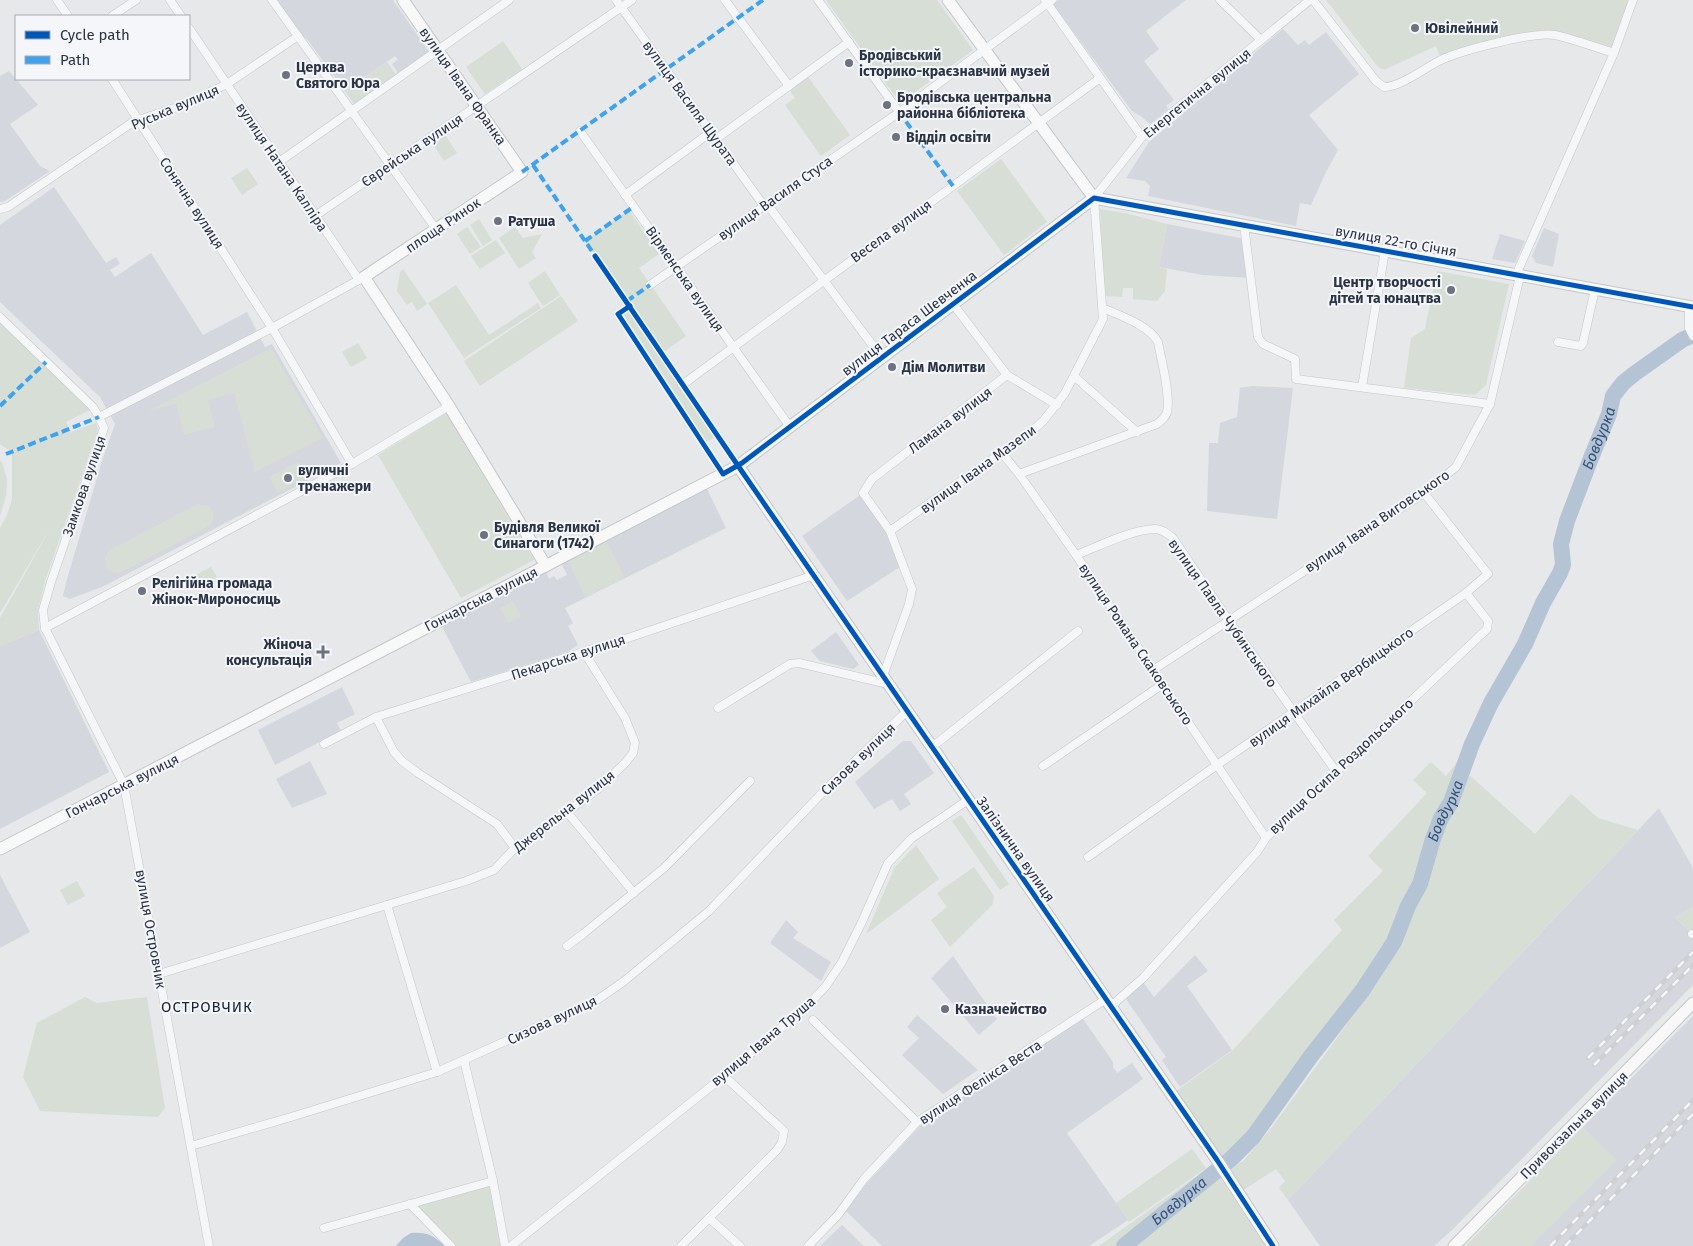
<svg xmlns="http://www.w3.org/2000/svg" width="1693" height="1246" font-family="'Fira Sans',sans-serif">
<rect width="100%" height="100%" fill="#e6e8ea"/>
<g fill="#d4d7dd">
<path d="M274,0h119l36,52 -31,21 -6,-9 6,-4 -3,-4 -50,35 -38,-52 -7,-4z"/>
<path d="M1059,0h127l-40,31 13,18 -15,12 30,39 -8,6 2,3 -18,15 -8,-7 -10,-6 -79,-107z"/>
<path d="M1283,29l15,16 7,-5 4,5 17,-13 33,42 -50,41 29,35 -12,22 -15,33 -11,-2 -4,23 -148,-30 2,-10 -5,-5 -19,-3 23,-36z"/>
<path d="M9,71l29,34 -28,19 30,42 10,5 -45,30 -5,1v-126z"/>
<path d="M54,187l52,76 10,-6 4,7 -10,6 5,7 36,-24 52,82 44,-23 18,35 7,-3 69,119 -239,124 -32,12 -7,-3 4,-17 36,-121 12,-34 -15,-27 -100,-95v-77z"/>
<path d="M1167,224l78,15 5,39 -47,-3 -44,-8z"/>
<path d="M1544,228l15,6 -6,33 -17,-4 -4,-7z"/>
<path d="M1500,234l25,7 -10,22 -23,-4z"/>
<path d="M1253,386l40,2 -16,131 -70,-8 2,-68h9l2,-20 17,-6 3,-29z"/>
<path d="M707,489l19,39 -161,80 8,15 -5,3 10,19 -11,7 -96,30 -29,-55 104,-55 3,7 5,-3 3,4 10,-5 -5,-11z"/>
<path d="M863,493l27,38 13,34 -56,36 -45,-65z"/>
<path d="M39,630l70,142 -109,57v-183z"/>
<path d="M836,632l23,33 -6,4 -33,-8 -9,-10z"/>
<path d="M342,687l13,27 -18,9 4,8 -66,34 -17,-35z"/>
<path d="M903,741h8l23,32 -30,21 7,10 -11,7 -8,-12 -18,10 -19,-27z"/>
<path d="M310,761l17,33 -35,14 -16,-29z"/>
<path d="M1659,808l34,60v39l-18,10 18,18v50l-241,245 -18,16h-114l-32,-46z"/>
<path d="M0,875l30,57 -30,16z"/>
<path d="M786,920l12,12 -5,6 38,24 -10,19 -51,-38z"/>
<path d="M1195,955l13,16 -21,15 45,64 -52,37 -18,-27 4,-3 -40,-58 17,-17 11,15z"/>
<path d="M953,956l44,63 -18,16 -48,-57z"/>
<path d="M917,1015l61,55 -35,24 -41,-39 17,-17 -12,-11z"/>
<path d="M1693,1016v230h-227l117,-119z"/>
<path d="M1083,1019l30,43v5l4,6 15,-10 11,16 -76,54 61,87 -39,26h-207l-36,-35 22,-29 52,-56z"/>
<path d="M842,1225l22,21h-44z"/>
</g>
<g fill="#d6ded6">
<path d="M826,0h111l36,50 -73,53z"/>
<path d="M1326,0h305l-19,51 -58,-18 -109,24 -6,-3 -3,-8 -52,24 -6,-3z"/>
<path d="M503,41l19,28 -37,25 -19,-27z"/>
<path d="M387,62l10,14 -42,29 -10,-14z"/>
<path d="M808,77l42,58 -29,21 -36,-51 10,-7 -5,-7z"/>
<path d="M445,135l12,18 -13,8 -11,-17z"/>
<path d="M1001,159l46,63 -43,33 -47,-64z"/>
<path d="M247,168l11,16 -16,11 -11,-17z"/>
<path d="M1100,209l25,4 42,11 -8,43 8,2 -2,22 -8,10 -24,-2v-11h-10l-1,9 -18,-1z"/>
<path d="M629,210l30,44 -20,14 47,68 -25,18 54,79c-2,7 -6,9 -13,9l-84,-128 11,-9 -44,-64z"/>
<path d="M479,219l13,21 -9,6 -13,-21z"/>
<path d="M467,227l14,20 -11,7 -13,-20z"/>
<path d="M515,227l8,11 19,-4 -10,18 4,6 -17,11 -20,-31z"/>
<path d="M496,240l9,13 -25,16 -9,-13z"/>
<path d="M403,269l24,35 -10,7 -5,-9 -5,3 -10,-14 3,-19z"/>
<path d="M545,271l15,24 -17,11 -15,-23z"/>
<path d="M1437,271l72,13 -23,101 -11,10 -71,-7 7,-50 14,-9z"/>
<path d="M456,285l33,50 49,-32 3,5 -77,50 -36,-55z"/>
<path d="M561,296l17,25 -98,65 -16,-25z"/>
<path d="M0,323l90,87 -24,12 5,10 25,-9 2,7 -53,151 -7,29 1,20 -39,16v-28l55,-98 -55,93v-85l7,-13 5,-15v-48l-12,-8v-36l23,-23 -23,21z"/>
<path d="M1689,333l2,5 -55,39 -10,8 -10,13 -8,26 -38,98 -6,21 2,23 -3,8 -23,40 -12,32 -34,58 -52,124 -14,47 -11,23 -19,47 -22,35 -75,101 -34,48 -25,30 -14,11 -53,-78 58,-42 109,-120 -8,-10 49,-49 -15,-15 59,-63 -14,-13 18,-18 15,14 17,-21 24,-55 34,-57 18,-41 18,-30 2,-6 -1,-23 9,-32 37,-91 6,-23 12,-16z"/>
<path d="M358,343l9,15 -16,9 -9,-15z"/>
<path d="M271,348l52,90 -68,34 -21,-79 -26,7 7,27 -31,8 -8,-31 -28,7z"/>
<path d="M446,413l88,147 -73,38 -83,-143z"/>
<path d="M0,461l2,1 5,17 -1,16 -6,21z"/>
<path d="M298,462l8,16 -28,15 -9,-16z"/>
<path d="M197,504l10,1c8,5 9,14 2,21l-87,46c-16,4 -23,-12 -12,-22z"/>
<path d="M607,541l18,37 -40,19 -17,-36z"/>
<path d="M211,567l6,10 -25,13 -5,-11z"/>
<path d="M513,601l8,16 -13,6 -8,-15z"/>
<path d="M1467,773l68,61 36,-40 27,24 40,12 -350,370 -9,-12 6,-7 -9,-12 -34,22 -13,-20 15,-11 25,-29 86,-118 46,-67 13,-38 16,-32 13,-48z"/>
<path d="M961,815l48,69 -9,6 -48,-69z"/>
<path d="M916,845l23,34 -73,55 29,-67z"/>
<path d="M974,867l20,29 -1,8 -43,43 -19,-27 16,-13 -10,-14z"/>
<path d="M77,881l8,15 -17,9 -8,-15z"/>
<path d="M1693,907v28l-18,-18z"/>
<path d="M85,997l12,6 50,-6 18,111 -7,9 -118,-6 -17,-34 14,-54z"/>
<path d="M1583,1127l34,33 -85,86h-66z"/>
<path d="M1192,1149l14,19 -77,54 -13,-19z"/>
<path d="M1212,1165l53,81h-166z"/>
<path d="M491,1185l11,61h-47l-40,-41z"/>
</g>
<path fill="#b4c4d5" d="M411,1233c17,-1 21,2 34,13h-49l7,-8z"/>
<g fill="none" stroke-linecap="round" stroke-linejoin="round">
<path stroke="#b4c4d5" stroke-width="16" id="s1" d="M1124,1246l107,-87 22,-22 58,-81 51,-65 32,-49 14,-36 12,-22 13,-45 8,-21 10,-16 21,-58 19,-41 34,-59 18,-41 17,-30 3,-8 -2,-21 6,-23 24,-63 18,-44 4,-18 10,-13 11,-9 48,-34 11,-5"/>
<g stroke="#c4c6c8" stroke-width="9">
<g id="street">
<path d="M57,0l11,16"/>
<path d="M170,0l11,16"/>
<path d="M272,0l164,229"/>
<path d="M616,0l148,206"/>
<path d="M725,0l64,86"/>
<path d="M818,0l81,112"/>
<path d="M1045,0l97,137"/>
<path d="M1220,0l41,40"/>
<path d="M1313,0l63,81 8,6c16,0 41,-19 55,-26 19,-10 96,-30 116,-26 19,4 39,12 59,18"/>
<path d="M112,16l24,-16"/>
<path d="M189,28l170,252"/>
<path d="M112,79l160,249 80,136"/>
<path d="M580,131l210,296"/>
<path d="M716,139l133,-97"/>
<path d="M279,162l230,-162"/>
<path d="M625,195l86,-63"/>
<path d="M767,204l115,154"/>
<path d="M0,209l8,-2 125,-85 47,-16 47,-22 71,-48"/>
<path d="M315,216l317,-216"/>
<path d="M1244,225l14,112 5,7 32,15 1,20 194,25"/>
<path d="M1516,275l98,-222 19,-53"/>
<path d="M650,285l254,-176 148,-109"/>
<path d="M1689,307v21l4,8"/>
<path d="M0,317l93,90 6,10"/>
<path d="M1558,342l23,4 2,-3 12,-54"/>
<path d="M1007,375l50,30"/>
<path d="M1074,376l63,56"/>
<path d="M682,385l418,-307"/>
<path d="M1362,387l23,-136"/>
<path d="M1002,453l17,21 57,81 190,283"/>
<path d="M1019,474l138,-50c5,-4 8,-6 10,-12 4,-16 -6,-53 -9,-70 -9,-17 -38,-26 -55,-34"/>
<path d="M890,531l-27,-38 9,-14 135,-104 -54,-71"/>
<path d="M1076,555c21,-8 57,-26 79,-26 7,0 13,5 18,9l56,83 106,149"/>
<path d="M45,628l307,-164 97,-58"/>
<path d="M1153,670l271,-177 32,-26 34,-63 30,-128"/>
<path d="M883,676l26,-72 3,-15 -22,-58 141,-99 13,-12 21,-27 38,-74 -9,-121 48,-61 168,-137"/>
<path d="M718,708l72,-44 9,-1 89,21"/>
<path d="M376,717l18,35 8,9 16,12 79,51 18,24"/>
<path d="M324,744l52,-27 252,-79 186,-63"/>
<path d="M932,747l146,-116"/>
<path d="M1043,766l120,-82"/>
<path d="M567,812l67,81"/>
<path d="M1088,857l129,-92 249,-172 22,-19 -64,-81"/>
<path d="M387,905l50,167"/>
<path d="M1692,934h1"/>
<path d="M567,946l16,-12 81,-66 86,-87"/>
<path d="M159,974l228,-69 79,-24 28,-11 21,-22 27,-18 56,-41 28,-27 7,-9 2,-10 -10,-25 -41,-66"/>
<path d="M1111,1006l32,-28 114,-126 9,-14 221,-209 1,-8 -22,-28"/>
<path d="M813,1020l104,102"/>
<path d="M464,1060l29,121 12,65"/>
<path d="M191,1146l100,-29 146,-45 160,-72 26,-18 86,-71 115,-120 83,-80"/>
<path d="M410,1204l41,42"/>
<path d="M709,1218l31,28"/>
<path d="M324,1228l169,-47"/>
<path d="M209,1246l-85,-461 -79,-157 -2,-18 8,-28 53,-154 -5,-11 173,-89 92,-51"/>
<path d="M511,1246l213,-170 79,-66 23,-24 16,-24 19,-38 27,-61 24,-25 56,-38"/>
<path d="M681,1246l96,-96 5,-8 2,-11 -60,-55"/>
<path d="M808,1246l30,-31 26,-36 53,-57 189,-123"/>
</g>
</g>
<g stroke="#c4c6c8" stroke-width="13">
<g id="secondary">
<path d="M403,0l119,172 -158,105 85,129 97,160"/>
<path d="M948,0l146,198 599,109"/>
<path d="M738,466l479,694 56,86"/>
<path d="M0,849l738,-383 356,-268"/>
<path d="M1454,1246l239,-243"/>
</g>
</g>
<use href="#street" stroke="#f5f6f7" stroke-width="8"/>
<use href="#secondary" stroke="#f8f8f8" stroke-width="11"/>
<g stroke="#cecfd2" stroke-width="4.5">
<g id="rail">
<path d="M1588,1058l105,-106"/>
<path d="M1594,1065l99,-100"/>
<path d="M1550,1246l143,-146"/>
<path d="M1565,1246l128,-132"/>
</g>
</g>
<use href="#rail" stroke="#f4f6f9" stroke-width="2.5" stroke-dasharray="8" stroke-linecap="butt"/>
<g stroke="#3ea3ec" stroke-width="4" stroke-dasharray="8 4" stroke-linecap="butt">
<path d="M899,112l54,74"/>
<path d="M533,165l65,95"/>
<path d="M522,172l241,-172"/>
<path d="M585,241l48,-34"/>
<path d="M627,301l23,-16"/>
<path d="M0,406l46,-44"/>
<path d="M6,454l93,-37"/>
</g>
<g stroke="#f4f6f9" stroke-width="8">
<g id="cycleway">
<path d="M595,256l148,217 474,687 56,86"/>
<path d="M630,306l-12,8 105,160 19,-11 352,-265 599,109"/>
</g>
</g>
<use href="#cycleway" stroke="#0057b8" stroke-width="5"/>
</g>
<g fill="#6c737f" stroke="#f4f6f9" stroke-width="2">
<circle cx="1415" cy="28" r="5"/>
<circle cx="849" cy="63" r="5"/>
<circle cx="286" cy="75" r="5"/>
<circle cx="887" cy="105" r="5"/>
<circle cx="896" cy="137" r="5"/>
<circle cx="498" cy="221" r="5"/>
<circle cx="1451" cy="290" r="5"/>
<circle cx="892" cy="367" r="5"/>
<circle cx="288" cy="478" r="5"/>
<circle cx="484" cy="535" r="5"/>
<circle cx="142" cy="591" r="5"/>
<path d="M320.5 644.5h5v5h5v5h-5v5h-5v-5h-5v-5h5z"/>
<circle cx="945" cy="1009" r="5"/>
</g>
<g text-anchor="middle" stroke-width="4" stroke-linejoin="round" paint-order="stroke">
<g font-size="14" font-weight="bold" fill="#2b3445" stroke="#f4f6f9" text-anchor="start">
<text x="1425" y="33">Ювілейний</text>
<text x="859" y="60">Бродівський<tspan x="859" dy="16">історико-краєзнавчий музей</tspan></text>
<text x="296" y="72">Церква<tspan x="296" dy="16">Святого Юра</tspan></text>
<text x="897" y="102">Бродівська центральна<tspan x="897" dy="16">районна бібліотека</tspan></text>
<text x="906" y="142">Відділ освіти</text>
<text x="508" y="226">Ратуша</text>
<text x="1441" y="287" text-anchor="end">Центр творчості<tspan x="1441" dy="16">дітей та юнацтва</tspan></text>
<text x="902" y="372">Дім Молитви</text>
<text x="298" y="475">вуличні<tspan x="298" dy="16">тренажери</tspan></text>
<text x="494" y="532">Будівля Великої<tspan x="494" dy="16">Синагоги (1742)</tspan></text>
<text x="152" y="588">Релігійна громада<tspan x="152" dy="16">Жінок-Мироносиць</tspan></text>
<text x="312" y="649" text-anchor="end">Жіноча<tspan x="312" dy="16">консультація</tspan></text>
<text x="955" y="1014">Казначейство</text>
</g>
<g font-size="14" fill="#2b3445" stroke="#f4f6f9">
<text transform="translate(463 86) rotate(55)" y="5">вулиця Івана Франка</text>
<text transform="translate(1197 93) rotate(-39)" y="5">Енергетична вулиця</text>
<text transform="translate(690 103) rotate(54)" y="5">вулиця Василя Щурата</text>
<text transform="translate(175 107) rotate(-23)" y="5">Руська вулиця</text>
<text transform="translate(412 150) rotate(-34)" y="5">Єврейська вулиця</text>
<text transform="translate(282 167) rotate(56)" y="5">вулиця Натана Калліра</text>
<text transform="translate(775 198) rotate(-35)" y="5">вулиця Василя Стуса</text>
<text transform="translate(192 203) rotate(57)" y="5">Сонячна вулиця</text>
<text transform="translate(443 225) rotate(-34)" y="5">площа Ринок</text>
<text transform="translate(891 231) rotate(-36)" y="5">Весела вулиця</text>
<text transform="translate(1396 241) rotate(10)" y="5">вулиця 22-го Січня</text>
<text transform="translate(685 279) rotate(55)" y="5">Вірменська вулиця</text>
<text transform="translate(909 323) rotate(-37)" y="5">вулиця Тараса Шевченка</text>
<text transform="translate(950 420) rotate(-37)" y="5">Ламана вулиця</text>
<text transform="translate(978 469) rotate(-36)" y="5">вулиця Івана Мазепи</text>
<text transform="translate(84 486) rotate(-71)" y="5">Замкова вулиця</text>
<text transform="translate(1377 521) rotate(-34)" y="5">вулиця Івана Виговського</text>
<text transform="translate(481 599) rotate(-27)" y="5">Гончарська вулиця</text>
<text transform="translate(1223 613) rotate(55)" y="5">вулиця Павла Чубинського</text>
<text transform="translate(1136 644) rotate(56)" y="5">вулиця Романа Скаковського</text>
<text transform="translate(568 657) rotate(-18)" y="5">Пекарська вулиця</text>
<text transform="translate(1331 687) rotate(-35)" y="5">вулиця Михайла Вербицького</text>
<text transform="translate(858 759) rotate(-44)" y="5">Сизова вулиця</text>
<text transform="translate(1341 766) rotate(-43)" y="5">вулиця Осипа Роздольського</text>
<text transform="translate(122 786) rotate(-27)" y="5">Гончарська вулиця</text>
<text transform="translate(564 811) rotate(-38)" y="5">Джерельна вулиця</text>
<text transform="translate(1016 849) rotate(55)" y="5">Залізнична вулиця</text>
<text transform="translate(151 929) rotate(80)" y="5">вулиця Островчик</text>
<text transform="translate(552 1020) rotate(-25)" y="5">Сизова вулиця</text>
<text transform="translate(763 1041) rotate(-40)" y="5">вулиця Івана Труша</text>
<text transform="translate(980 1082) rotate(-33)" y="5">вулиця Фелікса Веста</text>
<text transform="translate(1574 1125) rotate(-45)" y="5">Привокзальна вулиця</text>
</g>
<g font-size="15" font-style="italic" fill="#34527a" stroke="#f4f6f9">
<text dy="5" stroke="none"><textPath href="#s1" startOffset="958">Бовдурка</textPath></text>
<text dy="5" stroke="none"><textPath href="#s1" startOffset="551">Бовдурка</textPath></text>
<text dy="5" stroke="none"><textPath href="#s1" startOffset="71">Бовдурка</textPath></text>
</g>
<g font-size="15" letter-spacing="1" fill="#1d2536" stroke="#f4f6f9">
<text x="207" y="1012">ОСТРОВЧИК</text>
</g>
</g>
<rect x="15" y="15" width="175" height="65" fill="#f4f6f9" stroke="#a4a8b1"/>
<rect x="25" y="31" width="25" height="8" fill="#0057b8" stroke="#a4a8b1"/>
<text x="60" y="40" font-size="15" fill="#2b3445">Cycle path</text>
<rect x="25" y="56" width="25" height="8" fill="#3ea3ec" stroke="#a4a8b1"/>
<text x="60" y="65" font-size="15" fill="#2b3445">Path</text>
</svg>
